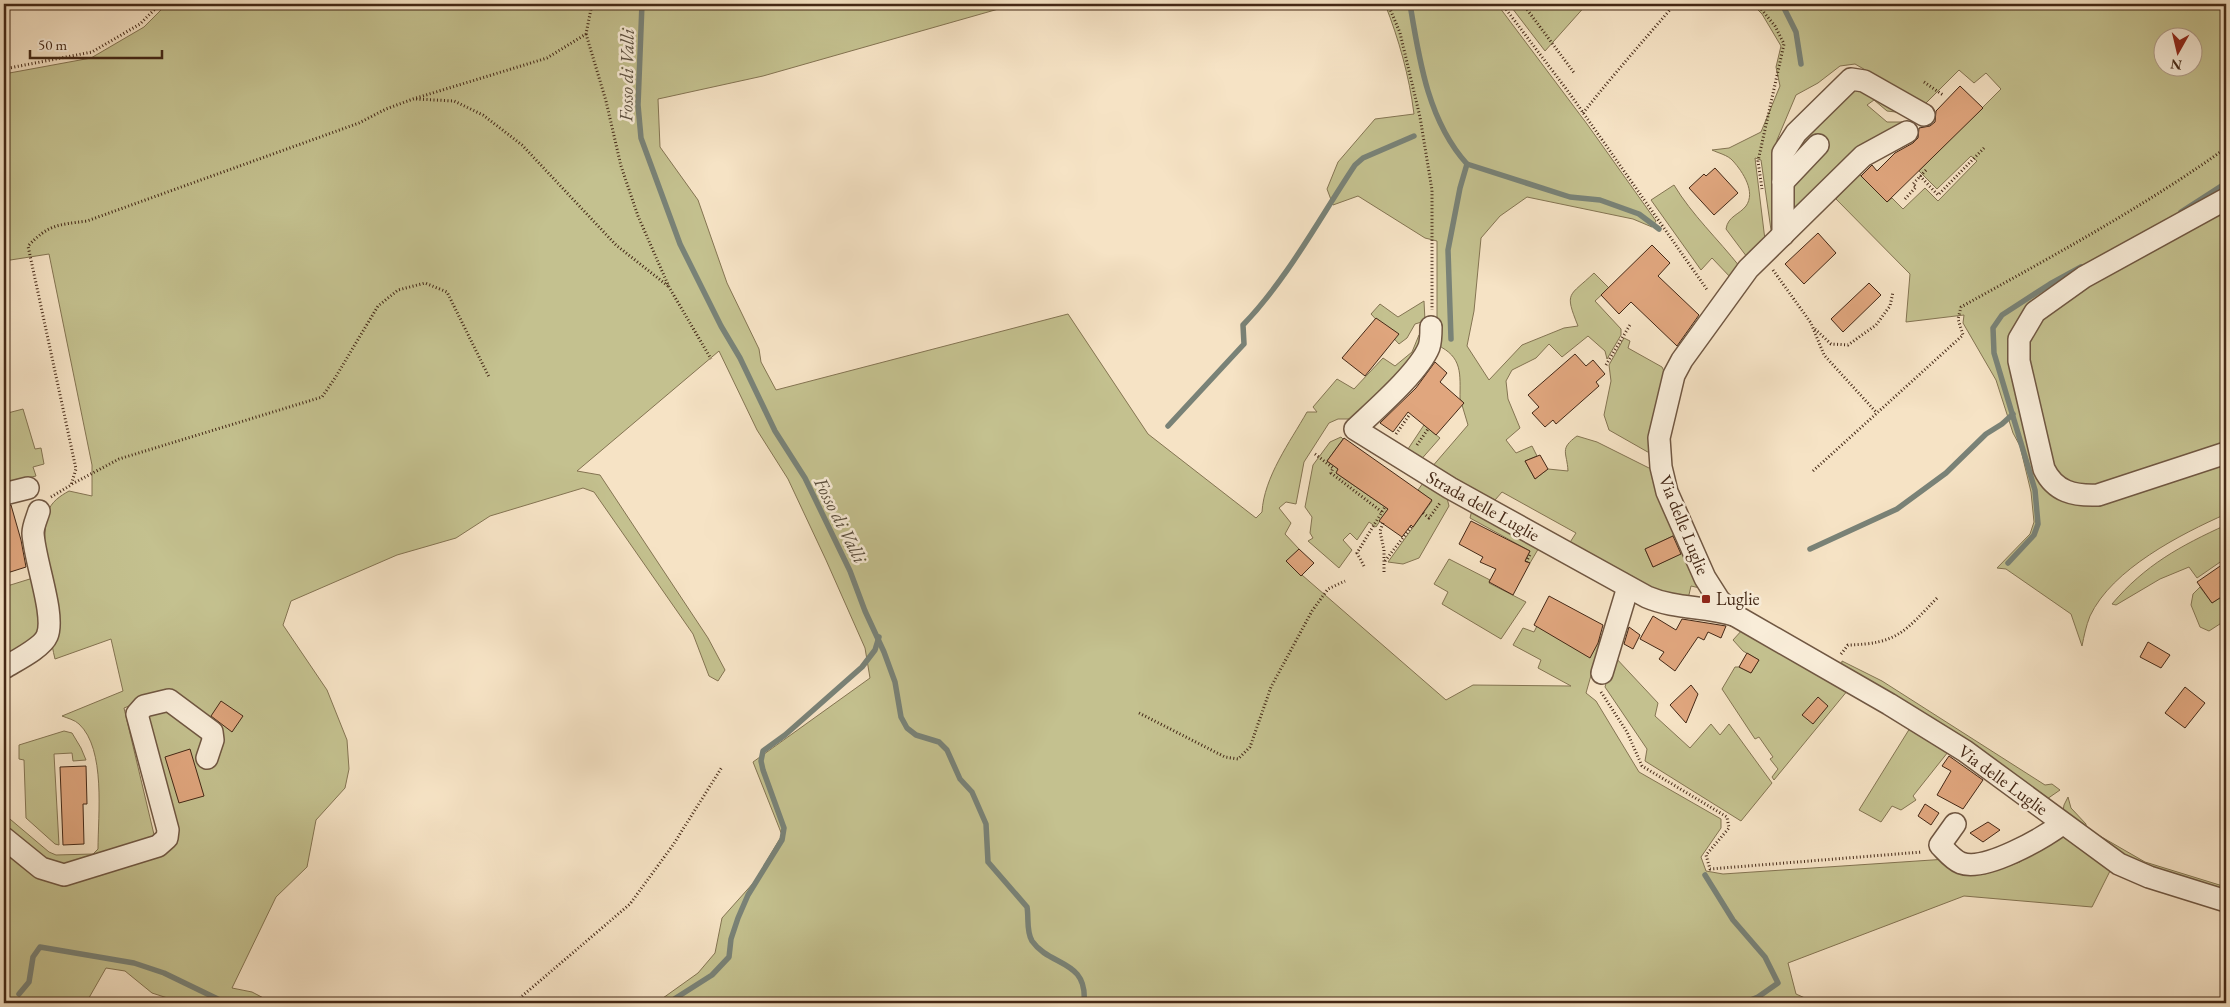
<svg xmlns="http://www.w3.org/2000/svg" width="2230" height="1007" font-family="'EB Garamond',serif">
<rect width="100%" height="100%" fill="#f6e3c5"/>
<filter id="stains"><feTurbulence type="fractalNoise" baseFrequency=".004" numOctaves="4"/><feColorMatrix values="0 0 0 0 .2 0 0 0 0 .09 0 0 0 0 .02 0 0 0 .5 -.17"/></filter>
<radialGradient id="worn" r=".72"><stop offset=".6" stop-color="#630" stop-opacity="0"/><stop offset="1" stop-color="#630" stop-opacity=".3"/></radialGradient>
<g fill="#c4c18f" stroke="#847452" fill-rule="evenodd">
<path d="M167,4h849l-253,72 -105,23 2,48 38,53 29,83 32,66 2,13 15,28 292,-76 80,120 108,84 6,-6c2,-35 28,-70 45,-100h10l-4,-5 24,-28 17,10 29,-31 12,8 17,-14 7,-17h5l-6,17 -63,67h-17l-9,4 -25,39 -8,42 -10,-2 -7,6 12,15 -6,11 14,15 -12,13 159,138 27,-15 98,1 -33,-18 3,-8 -28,-15 10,-17 11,4 3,-6 53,31 13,-24 -17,60 10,8 43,71 82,47v9l-20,29 5,14 17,3 224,-15 19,14 19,1 35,-12 26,-22 17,-6 48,35 -19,38 -128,-11 -176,67 8,31 20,9h-1160l42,-30 17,-20 7,-35 33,-37 27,-46 -29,-73 117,-84 -5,-30 -39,-88 -38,-81 -31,-49 -38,-79 -142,120 23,4 108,163 17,32 -7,11 -9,-5 -16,-42 -99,-142 -11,-4 -93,28 -34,22 -59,17 -106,46 -8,24 44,65 20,50 2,29 -4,19 -29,32 -9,47 -31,30 -44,91 20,4 21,11h-90l-31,-10 -27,-22 -19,-3 -20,35h-82v-153l30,22 127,-21 -19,-150 -18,7 32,135 -103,25 -49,-38v-16l45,38 7,3 37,-1 5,-5c0,-34 8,-100 -19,-125 -4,-4 -12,-6 -17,-8l61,-25 -12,-52 -56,20c-8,-31 -15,-117 -7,-147 3,-10 12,-16 21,-21l23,5v-31l-43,-211 -45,7v-187l87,-16 53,-31z"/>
<path d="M1385,4h112l90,120 69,97 -4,6 -19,-8 -106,-22 -27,19 -19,22 -7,73 -7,35 22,34 33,-35 42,-17 14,-2c-14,-35 -9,-29 16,-53l15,15 -14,13 26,28v6l-14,24 -2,-8 -17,-15 -26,21 -13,-13 -13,14 -24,12 -6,11 2,18 12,29 -14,12 10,13 16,-7 5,10 -12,5 10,18 13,-10 20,2c-1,-19 -9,-22 9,-35l20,6 56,28 22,59 -2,7 -28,13 8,18 29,-14 5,6 13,29 -9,-2 -3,13 -10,-1 -37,-15 -14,-10h-13l-47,-26 9,-14 -74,-41 -7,8 -64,-32 37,-43 -6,-20 2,-2 -4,-4c0,-25 3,-42 -23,-54v-104l-12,-3 -67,-42 -25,9 -6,-16 11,-27 37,-43 39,-5c-5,-39 -15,-74 -29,-110z"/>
<path d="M1509,4h78l-42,47z"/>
<path d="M1752,4h474v510c-45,20 -114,55 -136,102 -4,10 -6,20 -8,30l-11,-32 -65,-45 -9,-1 33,-34 4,-12 -3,-30 -11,-46 -7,-13 -17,-53 -33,-57 1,-8 -58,7 4,-48 -74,-75 23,-25 28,28 5,-4 11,11 22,-21 13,13 39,-40 -6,-5 -34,33 -18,-18 82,-82 -15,-16 -12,10 -15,-13 -34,34 -70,-40 -15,2 -22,17 -22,12 -19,45 1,91 -6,6 -11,-77 -6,-2 10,82 -18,17 -21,-28c2,-13 13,-14 20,-23 10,-14 -3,-34 -13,-45 -5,-6 -15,-8 -21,-11l17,-2 32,-16 19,-46 -4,-19 5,-21 -19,-32zM2162,38h30v30h-30z"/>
<path d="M1858,89l55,25 -26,-3 -13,-11 -7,5 20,17h19l-117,98 1,-28 8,-36 -2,-9 57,-56z"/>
<path d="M1674,185c18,30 44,54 66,82l-8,12 -20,-21 -11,12 -50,-70z"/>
<path d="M1424,301l1,20 -10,3 -8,14 -8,6 -28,-30 9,-10 18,13z"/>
<path d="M1624,338l6,3 -2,7 34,19 5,10 -14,78 -44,-25 -5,-15 7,-34 -2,-16z"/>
<path d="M23,409l12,40 6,-1 3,16 -11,3 3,9 -32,7v-69z"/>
<path d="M1424,425l16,13 -22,25 -14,-8z"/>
<path d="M1341,437l2,2 -16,22 11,8 -2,4 52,36 -12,18 -7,-5 -12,18 -7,-7 -7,7 9,10 -13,18 -31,-27 5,-3 -3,-5 2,-16 -7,-10 8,-42 17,-23z"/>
<path d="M1423,483l24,15 2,8 -30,52 -16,6 -15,-2 44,-61 -14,-11z"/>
<path d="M1472,510l68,36 -10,17 -5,-2 5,-10 -60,-33z"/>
<path d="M2226,525v33l-29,20 -8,-11 -29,12 -44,26 -4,-1c33,-39 68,-58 114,-79z"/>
<path d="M1449,559l41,21 -1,3 37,19 -25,37 -59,-35 6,-12 -14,-8z"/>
<path d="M33,578l9,56 -38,25v-72z"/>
<path d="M2200,587l12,16 14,-9v26l-17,11 -9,-4 -9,-22 2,-11z"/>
<path d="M1743,629l105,61 -74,90 -2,-3 6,-8 -8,-10 3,-2 -14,-20 -4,2 -33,-50 13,-22h4l12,6 8,-13 -16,-9 -10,-11z"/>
<path d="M1614,656l44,47 -3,13 35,32 21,-24 9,11 9,-11 43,59 -31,38 -96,-60 2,-12 -42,-62z"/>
<path d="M1842,661l40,20 163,104 7,-1 8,6 -13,9 -206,-131z"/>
<path d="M1910,728l38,24 -35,44 3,4 -15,10 -9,-4 -11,16 -22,-12z"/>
<path d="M64,731l8,2 9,15 5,12 -13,1 -1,-8 -18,1 5,91 -4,-1 -29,-26 -2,-58 -5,-1v-14z"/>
<path d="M2068,797l3,11 15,16v4l59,34 81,25v5l-84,-25 -25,-12 -34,-23 -18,-15 -2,-6 1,-6z"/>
</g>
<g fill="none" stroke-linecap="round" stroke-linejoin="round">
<g stroke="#798277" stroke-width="5.5">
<path d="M642,4l-4,101 3,33 39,106 41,82 19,32 35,73 30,47 45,93 15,40 19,41 11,30 6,35 6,11 9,7 23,7 8,8 13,29 12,13 14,32 2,38 39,45c2,11 -1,24 5,34 18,26 56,18 52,62"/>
<path d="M1410,4c9,55 18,117 57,160l-7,24 -12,62 3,89"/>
<path d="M1782,4l14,28 5,32"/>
<path d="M1467,164l103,33 30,3 39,14 20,15"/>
<path d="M2181,212l45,-29"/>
<path d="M1168,426l76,-82 -1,-19c45,-47 76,-106 112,-160l8,-7 51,-22"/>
<path d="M1810,549l87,-40 49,-36 40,-39 16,-10 11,-10"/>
<path d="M2008,563l26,-28 4,-11 -3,-34 -41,-137 -1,-25 9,-13 48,-31 31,-17"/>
<path d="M1705,875l28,45 32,37 13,26 -20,14 -15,6"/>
<path d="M19,994l10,-12 4,-25 7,-10 94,16 30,10 62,30"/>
<path d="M668,1003l44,-28 17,-18 2,-18 7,-21 10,-23 34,-55 2,-12 -21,-58 -2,-9 2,-10 22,-16 77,-68 13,-17 4,-13"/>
</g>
</g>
<g fill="#e0a67e" stroke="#442816">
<path d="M1960,86l23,22 -96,94 -26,-26 11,-11 5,6 18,-18 18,-10 5,-5 1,-10 11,-2 5,-4 1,-11z"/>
<path d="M1715,168l23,25 -24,22 -25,-27 15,-14 2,2z"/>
<path d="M1818,233l18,20 -32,31 -19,-20z"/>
<path d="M1652,245l18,18 -12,13 41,39 -22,31 -46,-44 -12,12 -18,-19z"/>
<path d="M1869,283l12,12 -38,37 -12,-13z"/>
<path d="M1376,318l23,16 -34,42 -23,-18z"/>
<path d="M1575,354l11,12 7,-6 12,14 -9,8 3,4 -43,38 -3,-4 -8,7 -13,-14 7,-6 -11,-12z"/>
<path d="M1435,362l12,11 -7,9 24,21 -28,32 -28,-23 -15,20 -13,-9 36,-35z"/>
<path d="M1344,438l88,62 -19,27 -2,-2 -9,12 -23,-16 9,-12 -52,-36 2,-4 -11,-8z"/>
<path d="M1540,455l8,14 -13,10 -10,-18z"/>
<path d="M11,505l10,35 5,27 -22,7v-68z"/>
<path d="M1471,521l59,30 -5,10 5,2 -17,32 -24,-13 7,-13 -16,-7 3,-5 -24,-13z"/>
<path d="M1673,536l8,18 -28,13 -8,-18z"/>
<path d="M1299,549l15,14 -13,13 -15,-15z"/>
<path d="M2226,562v32l-14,9 -15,-21z"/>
<path d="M1549,596l54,29 -5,18 -8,15 -56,-33z"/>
<path d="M1653,616l23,14 6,-11 44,7 -5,12 -13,-6 -4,8 -6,-3 -23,34 -16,-12 5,-7 -24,-13z"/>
<path d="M1629,627l11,8 -7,14 -9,-5z"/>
<path d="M2148,642l22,13 -9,13 -21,-11z"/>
<path d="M1747,653l12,7 -8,13 -12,-6z"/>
<path d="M1691,685l7,9 -12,29 -16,-18z"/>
<path d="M2185,687l20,16 -20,25 -20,-15z"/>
<path d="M1818,697l10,9 -15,18 -11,-9z"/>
<path d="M221,701l22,15 -11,16 -21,-16z"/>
<path d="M190,749l14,47 -25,7 -14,-46z"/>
<path d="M1949,756l34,24 -20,29 -26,-14 14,-24 -9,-5z"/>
<path d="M86,766l1,38h-4l1,40 -21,1 -3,-78z"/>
<path d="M1925,804l14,9 -8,12 -13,-9z"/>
<path d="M1988,822l12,8 -17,12 -13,-9z"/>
</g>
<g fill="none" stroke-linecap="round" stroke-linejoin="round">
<g stroke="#705742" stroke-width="24">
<g id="minor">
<path d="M1907,132l-44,24 -115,113 -66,91 -8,15 -15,63 2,29 6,25 38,86 14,22 17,16 153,88 76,47 154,113 30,13 77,24"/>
<path d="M1783,182l35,-37"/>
<path d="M2226,199l-142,78 -49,35 -16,27v22l25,108c11,23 30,27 54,26l128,-42"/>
<path d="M1783,235v-82l13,-20 55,-54 13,2 60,34"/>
<path d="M1431,327c0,7 0,14 -2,20 -10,25 -54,63 -74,82l95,59 197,109c28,12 58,9 87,18"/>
<path d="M4,494l24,-6"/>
<path d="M4,668c11,-7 38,-20 43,-32 9,-20 -13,-77 -14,-103 0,-7 4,-15 6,-22"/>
<path d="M1602,673l26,-86"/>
<path d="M1955,824l-15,21c6,6 13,15 21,18 24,9 82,-25 101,-39"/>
<path d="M4,838l37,30 23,7 94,-29 9,-8 1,-8 -31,-116 7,-8 25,-6 43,32 1,8 -6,18"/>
</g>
</g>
<g stroke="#442816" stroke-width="3" stroke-dasharray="1 2.5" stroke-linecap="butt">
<path d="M1388,4l12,29 20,84 12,73v120"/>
<path d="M1502,4l68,90 138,197"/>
<path d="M1523,4l52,70"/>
<path d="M1757,4l18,22 9,18 -26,117 4,28"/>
<path d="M586,34l20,67 15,65 17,50 31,71 42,72"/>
<path d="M4,69l88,-17 48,-28 20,-20"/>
<path d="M1924,82l19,13"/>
<path d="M416,99l38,2 29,14 39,30 94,100 52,41"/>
<path d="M1583,113c30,-38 61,-73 92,-109"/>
<path d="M1920,176l18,19 46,-47"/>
<path d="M1905,199l11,-12 -3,-3 14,-15"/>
<path d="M1773,270l38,53 13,32 52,57"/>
<path d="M1815,329l16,15 17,1 28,-20 14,-19 3,-14"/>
<path d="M1606,365l24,-40"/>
<path d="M1396,434l14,-20"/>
<path d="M1417,445l11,-16"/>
<path d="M1315,454l18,14 -2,5 51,39"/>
<path d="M1813,471l150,-136 -5,-16 3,-12c90,-50 181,-99 265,-159"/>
<path d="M72,484l47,-25 203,-62 13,-19 43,-72 20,-16 27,-7 22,9 42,85"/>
<path d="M51,497l20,-12 5,-16 -48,-223c21,-22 30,-21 59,-25l272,-98 27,-14 27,-10 134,-41 39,-24 6,-30"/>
<path d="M1423,513l6,5 11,-15"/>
<path d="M1383,523l-3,8 4,19v23"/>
<path d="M1385,561l27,-35"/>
<path d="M1526,562l5,-9"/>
<path d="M1364,566l-7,-13 28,-46"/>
<path d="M1841,654l7,-9c50,-1 57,-14 90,-48"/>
<path d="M1601,692l26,40 15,34 85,51 2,11 -23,27 4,14 212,-17"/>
<path d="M1139,713l86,44 13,2 12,-12 21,-60 41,-76 16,-22 17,-8"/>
<path d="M514,1003l116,-99 43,-59 49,-78"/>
</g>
<use href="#minor" stroke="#f9edd9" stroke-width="21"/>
</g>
<rect fill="#8f2418" stroke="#f9edd9" stroke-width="2" x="1701" y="594" width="10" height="10" rx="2.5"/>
<g text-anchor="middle" stroke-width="5" stroke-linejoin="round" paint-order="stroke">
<g font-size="18" fill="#442816" stroke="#f9edd9">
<text transform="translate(1483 506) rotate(29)" y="6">Strada delle Luglie</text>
<text transform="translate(1684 525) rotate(68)" y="6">Via delle Luglie</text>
<text transform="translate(2003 780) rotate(36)" y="6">Via delle Luglie</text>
</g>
<g font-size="18" fill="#442816" stroke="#f9edd9" text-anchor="start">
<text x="1716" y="605">Luglie</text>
</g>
<g font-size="19" font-style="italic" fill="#5a4e3e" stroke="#f9edd9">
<text transform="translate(626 75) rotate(-89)" y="7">Fosso di Valli</text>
<text transform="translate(841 520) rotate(63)" y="7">Fosso di Valli</text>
</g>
</g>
<rect width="2230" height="1007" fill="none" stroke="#f6e3c5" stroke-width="20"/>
<rect x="5" y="5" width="2220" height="997" fill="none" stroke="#442816" stroke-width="2.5"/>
<rect x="10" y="10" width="2210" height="987" fill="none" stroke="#442816"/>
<g transform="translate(2178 52) rotate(188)"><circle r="24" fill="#f9edd9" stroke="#b19e8b"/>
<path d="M0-4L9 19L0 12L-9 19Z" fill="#8f2418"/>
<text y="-8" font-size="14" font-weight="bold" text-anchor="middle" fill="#442816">N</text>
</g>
<path d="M30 50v8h132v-8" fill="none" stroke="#442816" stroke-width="2.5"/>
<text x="38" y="50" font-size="15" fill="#442816" stroke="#f9edd9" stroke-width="4" paint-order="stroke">50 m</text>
<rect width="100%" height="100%" filter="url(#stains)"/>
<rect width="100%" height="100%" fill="url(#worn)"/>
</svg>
